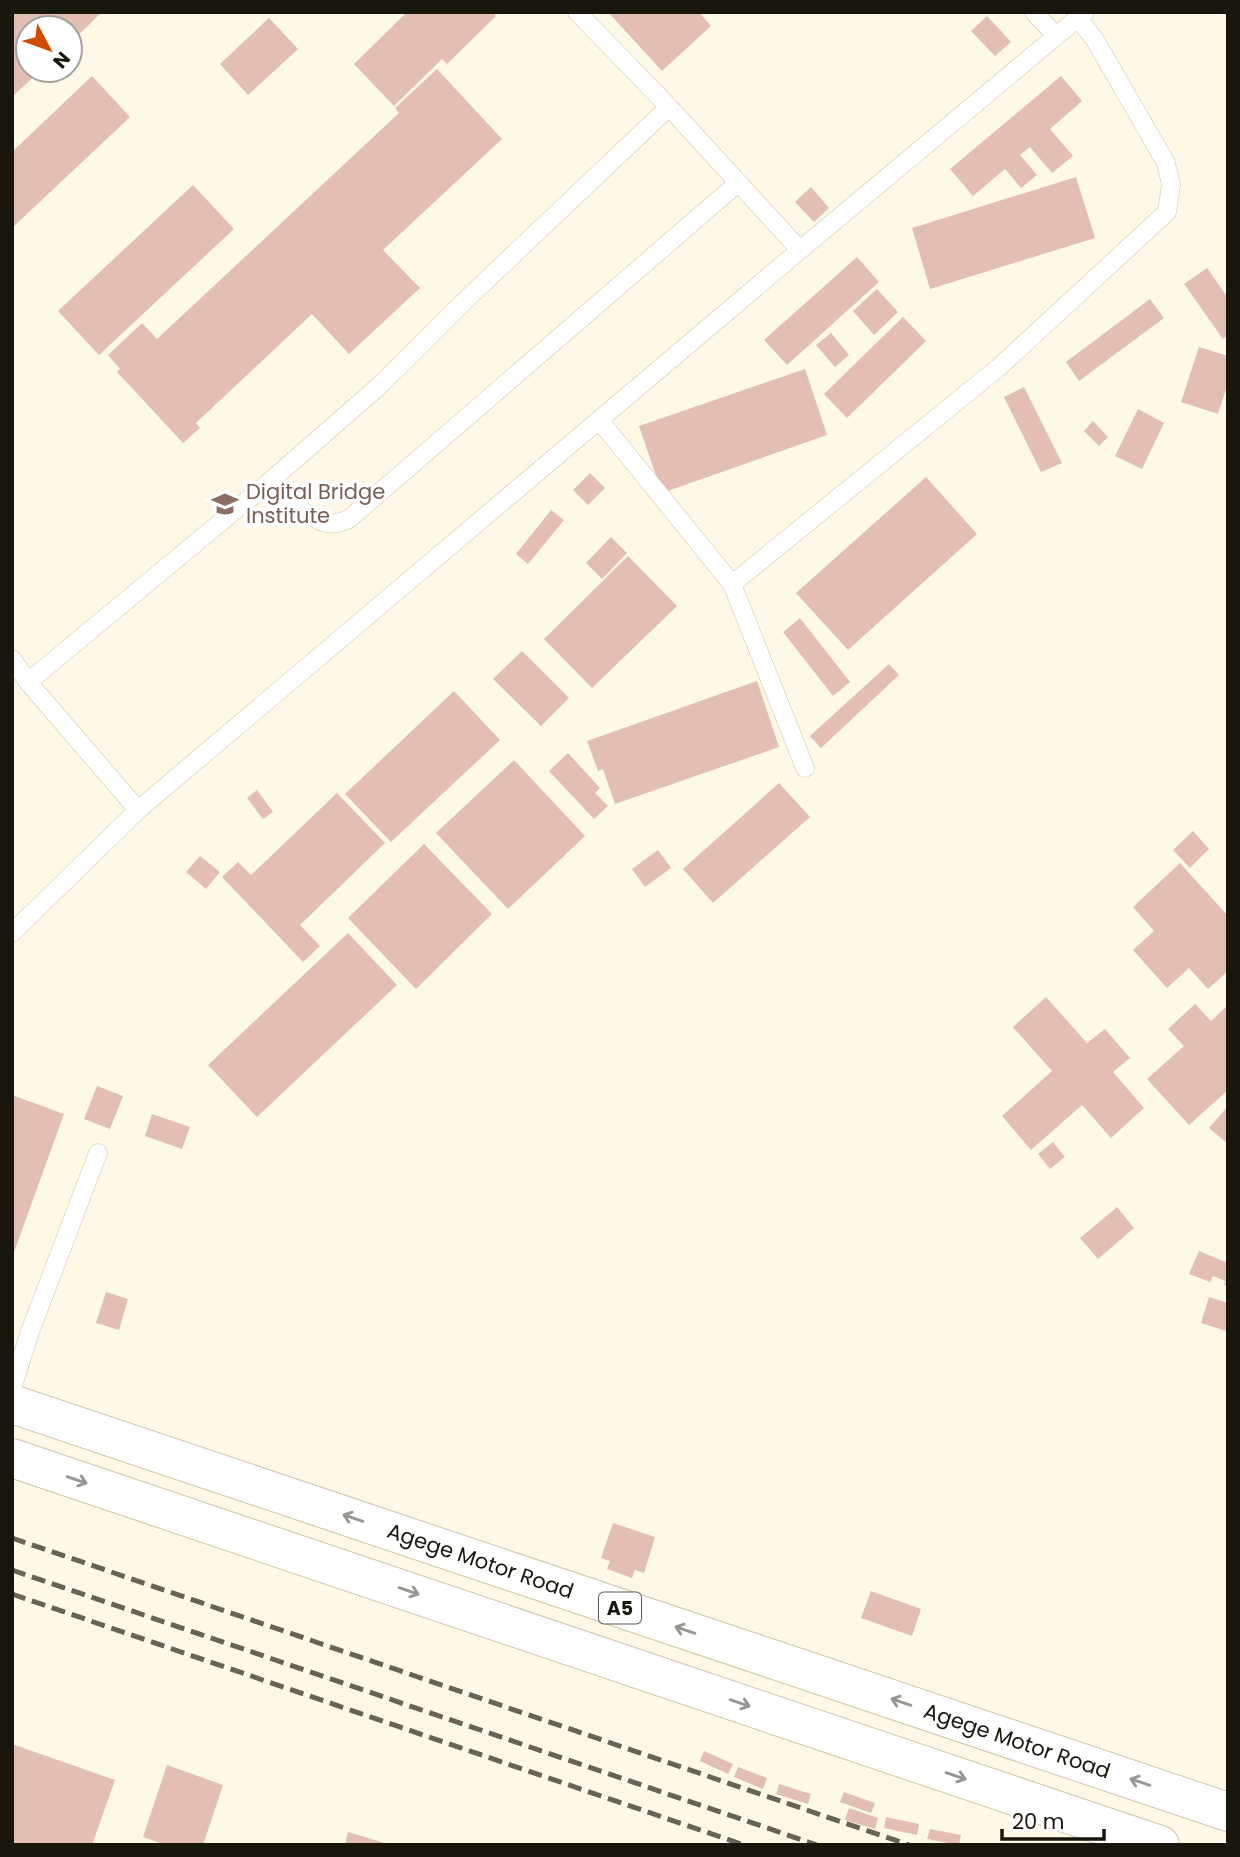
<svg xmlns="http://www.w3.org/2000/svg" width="1240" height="1857" font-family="Poppins,sans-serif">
<rect width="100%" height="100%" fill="#fef9e7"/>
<g fill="#e2bfb2">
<path d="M12,12h90l-32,31v-15h-42v42h13l-29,27z"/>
<path d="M407,12h85l4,4 -49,48 -5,-5 -48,47 -40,-42z"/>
<path d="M608,12h91l12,14 -49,45z"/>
<path d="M987,16l24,26 -16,14 -24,-25z"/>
<path d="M269,18l29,31 -50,46 -28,-31z"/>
<path d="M437,69l65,70 -119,111 37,38 -71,66 -37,-40 -116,109 4,5 -17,15 -66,-71 3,-3 -12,-14 34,-32 15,16 242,-226 -4,-5z"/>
<path d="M92,76l38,41 -118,111v-76z"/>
<path d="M1061,76l21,25 -32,28 23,27 -21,17 -22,-26 -10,8 17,20 -16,13 -16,-19 -32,27 -23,-27z"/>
<path d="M1076,177l19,61 -165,51 -18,-61z"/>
<path d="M193,185l41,44 -135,126 -41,-44z"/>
<path d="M811,187l18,21 -15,14 -19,-20z"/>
<path d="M857,257l22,25 -92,83 -23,-25z"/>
<path d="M1207,268l21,30v37l-5,4 -39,-55z"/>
<path d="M877,289l21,23 -24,23 -21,-24z"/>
<path d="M1150,299l14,19 -85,63 -13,-19z"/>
<path d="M903,317l23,24 -79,77 -23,-24z"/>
<path d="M831,333l18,22 -14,12 -19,-22z"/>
<path d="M1199,347l29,9v27l-10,31 -37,-12z"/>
<path d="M805,369l22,66 -165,58 -23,-67z"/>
<path d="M1024,387l38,76 -21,9 -37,-75z"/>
<path d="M1138,409l26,14 -22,46 -27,-13z"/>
<path d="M1093,421l15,16 -9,9 -15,-15z"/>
<path d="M590,473l15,15 -17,17 -15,-15z"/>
<path d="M926,477l51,57 -129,116 -52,-57z"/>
<path d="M551,510l13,10 -36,44 -12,-10z"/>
<path d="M611,537l16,16 -25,26 -16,-16z"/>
<path d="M628,556l49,50 -85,82 -48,-49z"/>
<path d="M800,618l50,64 -17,14 -50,-64z"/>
<path d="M522,651l47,47 -28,28 -48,-47z"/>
<path d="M889,664l10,11 -78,73 -11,-12z"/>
<path d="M757,681l22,66 -164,57 -12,-35 -5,2 -11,-30z"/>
<path d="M454,691l46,49 -109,102 -46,-48z"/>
<path d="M568,753l32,35 -5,5 13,13 -14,13 -45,-48z"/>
<path d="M514,760l71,76 -77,73 -72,-76z"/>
<path d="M779,783l31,34 -97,86 -30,-34z"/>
<path d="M257,790l16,22 -10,7 -16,-21z"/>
<path d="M337,793l48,50 -85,82 20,21 -17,16 -81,-85 16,-15 13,13z"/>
<path d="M1193,831l16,18 -19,19 -17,-18z"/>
<path d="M424,844l68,70 -76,75 -68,-71z"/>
<path d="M658,850l13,18 -26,19 -13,-18z"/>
<path d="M200,856l20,16 -14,17 -20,-17z"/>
<path d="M1180,863l48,53v55l-20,18 -19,-21 -22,20 -34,-38 21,-19 -21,-24z"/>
<path d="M348,933l49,52 -140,132 -49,-52z"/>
<path d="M1046,997l41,46 18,-14 25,29 -17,14 31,36 -33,30 -29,-33 -51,45 -29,-34 50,-45 -39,-44z"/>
<path d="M1195,1004l16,17 17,-16v85l-39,35 -42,-46 37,-33 -16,-17z"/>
<path d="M97,1086l26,10 -13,33 -26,-10z"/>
<path d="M12,1095l52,19 -51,141h-1z"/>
<path d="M1228,1106v38l-19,-16z"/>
<path d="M152,1114l38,13 -8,22 -37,-13z"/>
<path d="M1053,1142l12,15 -15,12 -12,-15z"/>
<path d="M1117,1207l17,21 -36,31 -18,-21z"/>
<path d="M1199,1251l29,12v24l-4,-2 1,-4 -12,-5 -3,6 -21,-8z"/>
<path d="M106,1292l22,7 -9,31 -23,-7z"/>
<path d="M1209,1297l19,6v22l-2,6 -25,-8z"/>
<path d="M613,1523l42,14 -11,36 -9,-3 -3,8 -25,-9 3,-8 -9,-3z"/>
<path d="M871,1591l50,18 -9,27 -51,-18z"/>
<path d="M12,1744l103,36 -23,65h-80z"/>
<path d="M704,1751l29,13 -5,10 -28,-13z"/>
<path d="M167,1765l56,20 -20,60h-37l-23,-8z"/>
<path d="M738,1767l29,11 -4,11 -29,-12z"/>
<path d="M779,1784l32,10 -3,10 -32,-10z"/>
<path d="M844,1792l31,11 -4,10 -31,-11z"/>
<path d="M849,1808l29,10 -3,11 -30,-9z"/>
<path d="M886,1817l33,7 -2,11 -33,-7z"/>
<path d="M930,1829l31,6 -2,10 -32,-6z"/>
<path d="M348,1832l40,12v1h-43z"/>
</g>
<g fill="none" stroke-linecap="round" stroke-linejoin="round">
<g stroke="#cec5a8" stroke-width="19">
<g id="lane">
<path d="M577,12l92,95 131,143"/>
<path d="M1034,12l22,24"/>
<path d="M600,421l132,163 73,184"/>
<path d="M268,483c13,11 43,37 58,40 7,2 15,-1 23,-4l389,-336"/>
<path d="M732,584l266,-216 169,-156 4,-27 -5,-22 -71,-123 -17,-22"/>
<path d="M12,659l16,23 110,128"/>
<path d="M28,682l240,-199 111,-97 95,-94 195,-185"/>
<path d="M12,933l126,-123 662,-560 285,-238"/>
<path d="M12,1388l19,-59 67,-176"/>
</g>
</g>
<g stroke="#cec5a8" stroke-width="40">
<g id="highway">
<path id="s1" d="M12,1404l1216,408"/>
<path d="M12,1458l1148,387"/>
</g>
</g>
<use href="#lane" stroke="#fff" stroke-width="18"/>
<use href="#highway" stroke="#fff" stroke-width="38"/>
<g stroke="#676356" stroke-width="5" stroke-dasharray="14 7" stroke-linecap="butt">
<path d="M12,1538l897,307"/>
<path d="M12,1570l805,275"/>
<path d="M12,1594l732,251"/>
</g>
</g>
<defs><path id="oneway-shaft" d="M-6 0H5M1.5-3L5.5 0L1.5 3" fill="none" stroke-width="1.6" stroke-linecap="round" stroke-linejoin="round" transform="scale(1.75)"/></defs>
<g stroke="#989691">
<use href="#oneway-shaft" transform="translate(77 1480) rotate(19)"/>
<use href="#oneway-shaft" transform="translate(353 1518) rotate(-161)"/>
<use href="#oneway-shaft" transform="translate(409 1591) rotate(19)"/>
<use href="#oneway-shaft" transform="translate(685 1630) rotate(-161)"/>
<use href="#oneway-shaft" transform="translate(901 1702) rotate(-161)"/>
<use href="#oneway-shaft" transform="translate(740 1703) rotate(19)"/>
<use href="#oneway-shaft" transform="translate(956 1776) rotate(19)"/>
<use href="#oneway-shaft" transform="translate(1140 1782) rotate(-161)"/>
</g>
<defs>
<g id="university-bare" transform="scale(2.1)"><path d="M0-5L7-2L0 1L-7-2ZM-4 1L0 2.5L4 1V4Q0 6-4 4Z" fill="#8d6e63" stroke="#fff" stroke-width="2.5" paint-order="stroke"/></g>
</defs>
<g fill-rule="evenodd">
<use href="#university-bare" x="225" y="504"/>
</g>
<g text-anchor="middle" stroke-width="7" stroke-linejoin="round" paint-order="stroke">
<rect fill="#fff" stroke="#5e5c54" stroke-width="2" x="599" y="1592.5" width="42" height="31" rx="5"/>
<g font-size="19" font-weight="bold" fill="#19160b">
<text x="620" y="1615">A5</text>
</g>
<g font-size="21" fill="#785e54" stroke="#fff" text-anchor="start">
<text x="246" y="499">Digital Bridge<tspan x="246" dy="24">Institute</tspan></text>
</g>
<g font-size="21" fill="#19160b" stroke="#fff">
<text dy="7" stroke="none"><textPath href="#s1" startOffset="494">Agege Motor Road</textPath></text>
<text dy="7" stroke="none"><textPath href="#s1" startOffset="1060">Agege Motor Road</textPath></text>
</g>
</g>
<rect width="1240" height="1857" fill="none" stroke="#19160b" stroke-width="28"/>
<g transform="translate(49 49) rotate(131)"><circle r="33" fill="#ffffff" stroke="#a3a29d" stroke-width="2"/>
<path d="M0-5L12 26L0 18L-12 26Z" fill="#d04c01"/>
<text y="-10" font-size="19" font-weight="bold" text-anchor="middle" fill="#19160b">N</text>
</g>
<path d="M1002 1829v10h102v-10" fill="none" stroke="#19160b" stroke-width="3.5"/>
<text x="1012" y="1829" font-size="21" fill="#19160b" stroke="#ffffff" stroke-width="5" paint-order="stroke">20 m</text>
</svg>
